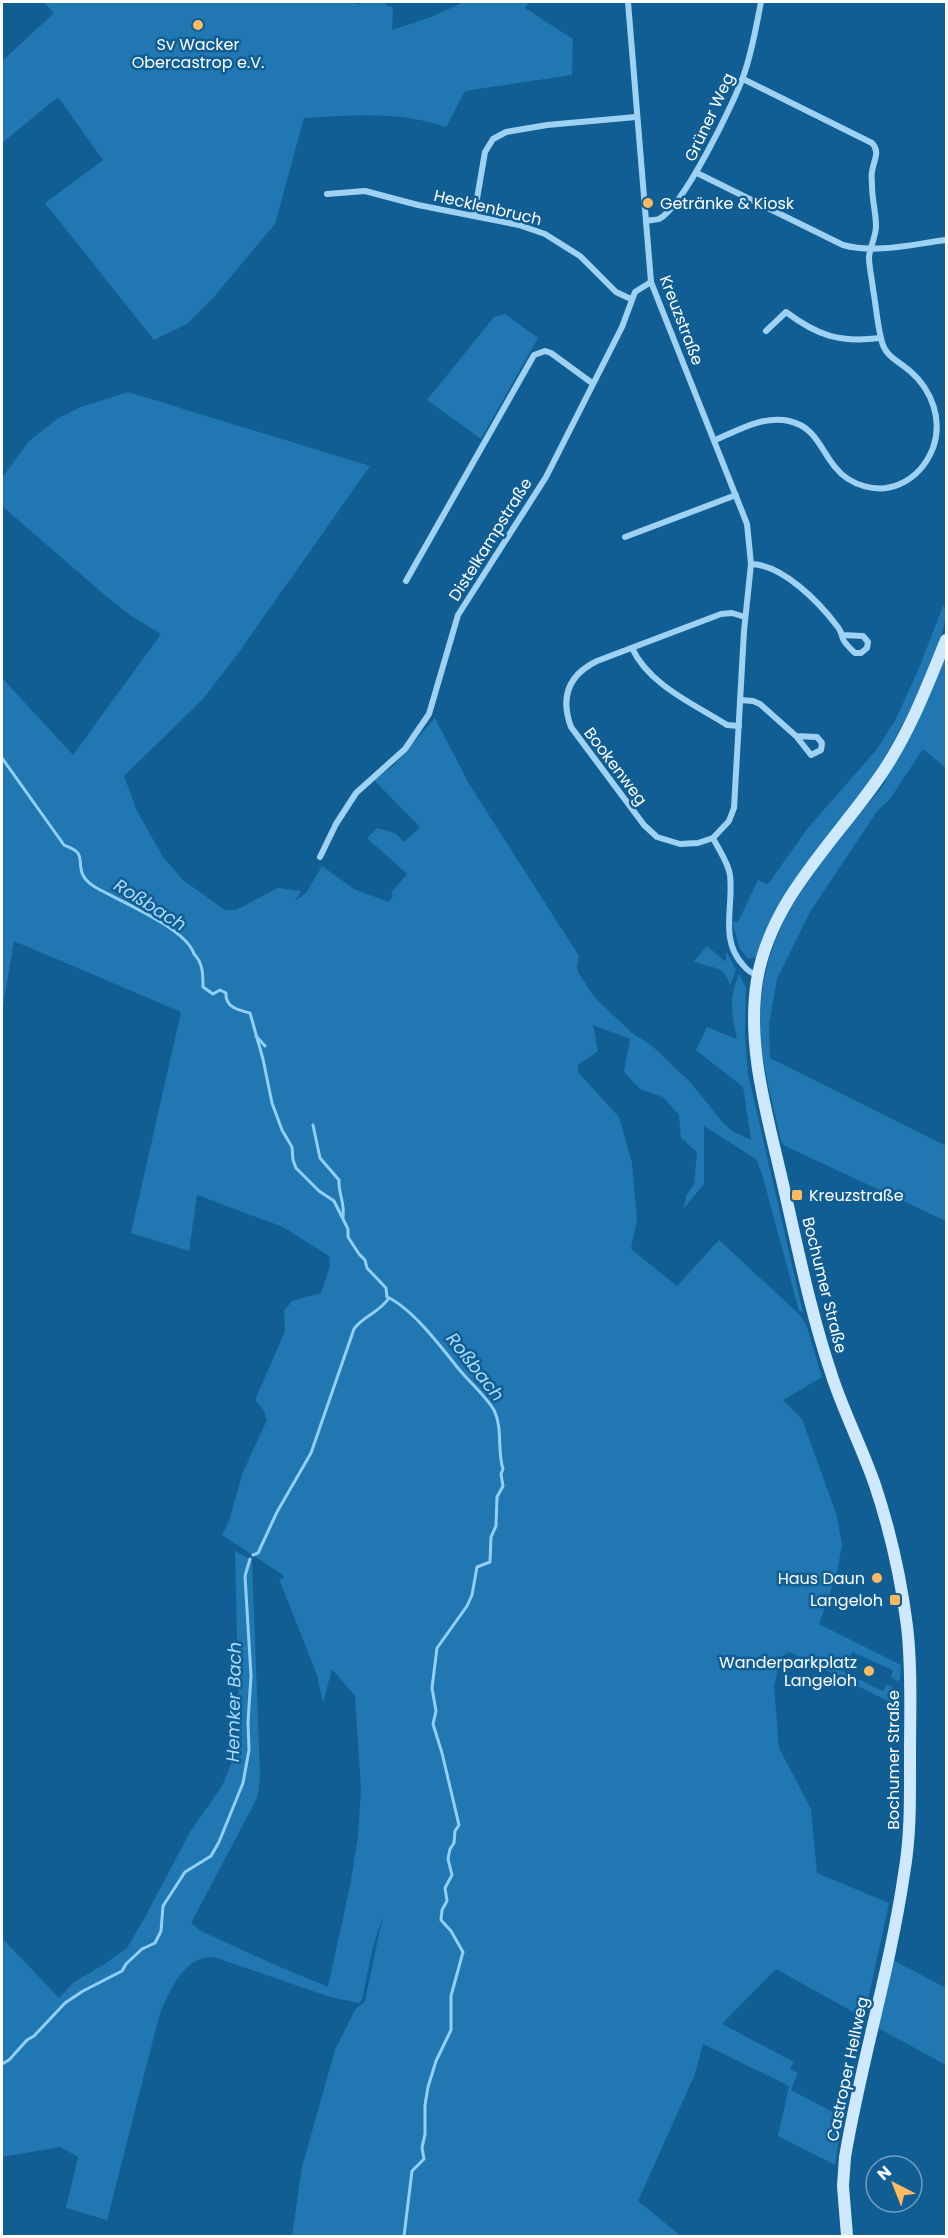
<svg xmlns="http://www.w3.org/2000/svg" width="948" height="2238" font-family="Poppins,sans-serif">
<rect width="100%" height="100%" fill="#115e94"/>
<g fill="#2077b1">
<path d="M43,2h312l1,2h4v-2h26v4l7,1 -1,23 39,-13 33,-15h65l-4,6 48,31 -1,36 -107,16 -19,36c-47,-16 -94,-12 -142,-9l-29,106 -62,74 -26,26 -33,16 -109,-137 58,-43 -45,-63 -56,46v-82l52,-48z"/>
<path d="M505,314l33,24 -57,101 -54,-39 67,-83z"/>
<path d="M128,392l242,74 -131,186 -36,47 -79,77 13,35 26,46 20,23 42,30h11l42,-22 23,3 -6,10 11,-8 16,-27 32,23 35,13 4,-6 -2,-3 16,-19 -40,-36 10,-10 18,5 9,9 16,-15 -46,-47 19,-14 42,-48 34,66 110,172 -2,10 1,6 17,26 37,35 18,11 41,39 33,41 10,8 17,8 -8,-53 -47,-37 11,-23 30,12c-5,-26 -9,-39 2,-65l7,13 -1,48 3,39 55,239 -4,-2 -37,-137 -6,-15 -52,-33v58l-20,24 2,-12 8,-12 3,-32 -16,-14 -2,-23 -16,-18 -23,-8 -16,-17 6,-33 -37,-14 5,26 -20,14v7l41,45 13,46 5,56 -6,30 46,37 42,-46 82,76 6,11 15,50 -39,23 19,19 35,97 5,29 -5,27 -18,52 82,41 -1,15 -3,1 -6,-4 2,-7 -41,-18 -8,20 39,19 4,-7 13,8v15l-111,-55 -8,5 -7,29 5,62 32,61 6,64 72,30 -25,115 -88,-49 -54,55 72,38 -4,7 8,4 -7,17 51,27 -7,48 -57,-29 11,-50 -86,-42 -8,30 -57,127 43,35h-389l10,-69 33,-117 20,-40 10,-9 18,-86 -10,32 -11,53 -3,3 -29,-6 -116,-40c-30,-1 -44,33 -54,56l-53,207 -41,-12 12,-51 -18,-10 -58,10v-219l57,60 15,-16 29,-17 24,-17 18,-31 45,-85 32,-46 13,-31 4,-30 -4,-174 17,9 8,215 -2,20 -5,11 -62,117 10,8 72,33 55,23 22,-101 8,-49 3,-47 -6,-94 -23,-27 -9,34 -6,-28 -38,-96 5,-1 -1,-3 -61,-40 7,-14 14,-49 24,-52 -3,-9 -9,-11 30,-69 -1,-20 8,-10 29,-8 9,-27 -1,-10 -46,-29 -86,-32 -8,56 -58,-18 50,-221 -167,-71 -12,71v-334l71,77 88,-121 -31,-19 -23,-18 -105,-91v-28l27,-37 28,-22 24,-12z"/>
<path d="M943,606l3,1c0,25 -13,55 -24,78 -21,44 -41,83 -71,122 -36,48 -78,91 -94,150l-9,2 -9,-12 -7,-26 6,1 20,-42 10,4 40,-56 69,-79 19,-30 23,-51z"/>
<path d="M946,654v114l-23,-19 -33,50 -12,11 -68,102 -33,67 -8,46 1,33 176,88v75l-161,-75 -4,-5c-7,-33 -17,-66 -20,-99 -9,-113 59,-177 124,-259l1,-6 22,-36z"/>
<path d="M707,946l19,16v-11l10,19 -6,15c-6,-21 -20,-16 -36,-24z"/>
<path d="M893,1960l53,28v77l-68,-37z"/>
</g>
<g fill="none" stroke-linecap="round" stroke-linejoin="round">
<g stroke="#91cff6" stroke-width="3">
<path d="M2,758l62,87c4,2 10,4 13,7 8,8 -4,22 18,35 24,14 91,41 99,67 9,9 9,20 9,33l10,7 7,-4 6,3c-1,14 12,17 24,20l13,46 9,44 10,27 10,17 1,13 3,8 23,23 15,10 14,28v8l11,17 6,6 2,8 19,20 1,9c25,11 54,50 71,71 11,14 27,27 36,42 9,18 3,41 9,59l-2,5 2,12 -6,11 -1,29 -5,11 -1,25 -13,5 -5,28 -5,11 -30,42 -5,40 4,23 -3,13 9,29 17,72 -4,6 -1,12 -4,6 -2,10 4,16 -7,13 2,13 -5,9 -1,10 10,11 12,21 -12,44v34l-15,31 -8,26 -3,18v29l-3,14 2,11 -12,12 -8,65"/>
<path d="M256,1036l9,10"/>
<path d="M313,1125l7,33 19,22c-1,13 6,22 4,37"/>
<path d="M253,1555l5,-2 19,-41 34,-59 43,-124c10,-14 24,-15 35,-31"/>
<path d="M2,2064l7,-4 18,-20 7,-4 31,-33 18,-12 39,-20 4,-7 16,-15 13,-6 6,-12 2,-25 22,-34 26,-16 8,-14 24,-59 6,-33 -1,-28 3,-46 -6,-100 5,-17"/>
</g>
<g stroke="#9fd1f3" stroke-width="6">
<path d="M628,2l23,280 96,242 4,40 -7,67 -10,177 -5,13 -16,17 -15,5 -18,1 -23,-7 -13,-12 -73,-98c-11,-30 -3,-52 26,-66l124,-47 11,-1 13,4"/>
<path d="M697,173l146,72c33,9 70,-1 103,-5"/>
<path d="M327,194l38,-3 53,14 101,20 26,9 35,22 36,36 15,7"/>
<path d="M474,216l11,-64 8,-13 13,-7 41,-7 89,-8"/>
<path d="M646,221c4,-1 10,-1 13,-2 24,-12 74,-114 84,-142 9,-24 13,-50 18,-75"/>
<path d="M766,331l20,-19c32,24 54,31 94,26"/>
<path d="M715,440c22,-9 48,-25 74,-19 27,6 31,28 46,46 15,19 43,27 65,17 16,-7 27,-21 33,-36 10,-28 -1,-58 -23,-77 -13,-11 -26,-15 -29,-33 -4,-16 -5,-33 -8,-49 -1,-10 -4,-22 -4,-32 1,-10 7,-21 7,-31 0,-13 -4,-27 -4,-40 0,-5 -1,-10 0,-14 1,-11 9,-20 0,-29l-129,-64"/>
<path d="M625,537l111,-42"/>
<path d="M751,564c32,1 68,38 86,62 4,4 4,8 6,13 2,5 8,10 12,14h6l6,-5 1,-6 -5,-6 -21,-1"/>
<path d="M406,581l128,-226 11,-4 6,2 41,30"/>
<path d="M632,648c17,37 62,56 95,77l12,1"/>
<path d="M740,700l13,1 7,3 36,32 15,19 10,-5 1,-7 -5,-6 -21,-1"/>
<path d="M713,838c6,12 15,24 17,37 4,31 -11,64 13,90 4,5 8,9 15,10"/>
<path d="M320,857l16,-33 20,-31 49,-44 24,-35 29,-99 88,-138 76,-150 13,-35 16,-10"/>
</g>
<path stroke="#cee9fd" stroke-width="12" d="M847,2236l-4,-50 2,-29c16,-95 45,-187 59,-283 7,-39 6,-80 6,-120 0,-42 2,-86 -3,-128 -6,-47 -17,-96 -32,-141 -13,-38 -32,-74 -44,-112 -23,-68 -36,-140 -53,-210 -14,-60 -31,-121 -21,-183 14,-82 78,-138 123,-204 29,-42 47,-89 66,-136"/>
</g>
<g fill="#ffba61" stroke="#115e94" stroke-width="2">
<circle cx="198" cy="25" r="6"/>
<circle cx="648" cy="203" r="6"/>
<rect x="791" y="1189" width="12" height="12" rx="3"/>
<circle cx="877" cy="1578" r="6"/>
<rect x="889" y="1594" width="12" height="12" rx="3"/>
<circle cx="869" cy="1671" r="6"/>
</g>
<g text-anchor="middle" stroke-width="5" stroke-linejoin="round" paint-order="stroke">
<g font-size="16" fill="#fff" stroke="#115e94" text-anchor="end">
<text x="198" y="50" text-anchor="middle">Sv Wacker<tspan x="198" dy="18">Obercastrop e.V.</tspan></text>
<text x="660" y="209" text-anchor="start">Getränke &amp; Kiosk</text>
<text x="809" y="1201" text-anchor="start">Kreuzstraße</text>
<text x="865" y="1584">Haus Daun</text>
<text x="883" y="1606">Langeloh</text>
<text x="857" y="1668">Wanderparkplatz<tspan x="857" dy="18">Langeloh</tspan></text>
</g>
<g font-size="16" fill="#fff" stroke="#115e94">
<text transform="translate(709 117) rotate(-65)" y="6">Grüner Weg</text>
<text transform="translate(488 207) rotate(13)" y="6">Hecklenbruch</text>
<text transform="translate(682 320) rotate(69)" y="6">Kreuzstraße</text>
<text transform="translate(490 539) rotate(-58)" y="6">Distelkampstraße</text>
<text transform="translate(616 766) rotate(53)" y="6">Bookenweg</text>
<text transform="translate(825 1285) rotate(76)" y="6">Bochumer Straße</text>
<text transform="translate(893 1760) rotate(-90)" y="6">Bochumer Straße</text>
<text transform="translate(847 2069) rotate(-78)" y="6">Castroper Hellweg</text>
</g>
<g font-size="18" font-style="italic" fill="#abdbfa" stroke="#115e94">
<text transform="translate(150 905) rotate(32)" y="6">Roßbach</text>
<text transform="translate(475 1367) rotate(52)" y="6">Roßbach</text>
<text transform="translate(234 1702) rotate(-89)" y="6">Hemker Bach</text>
</g>
</g>
<rect width="948" height="2238" fill="none" stroke="#ffffff" stroke-width="6"/>
<g transform="translate(894 2184) rotate(318)"><circle r="28" fill="#115e94" stroke="#709ebf" stroke-width="1.5"/>
<path d="M0-4.5L10 22L0 15L-10 22Z" fill="#ffba61"/>
<text y="-9" font-size="16" font-weight="bold" text-anchor="middle" fill="#ffffff">N</text>
</g>
</svg>
